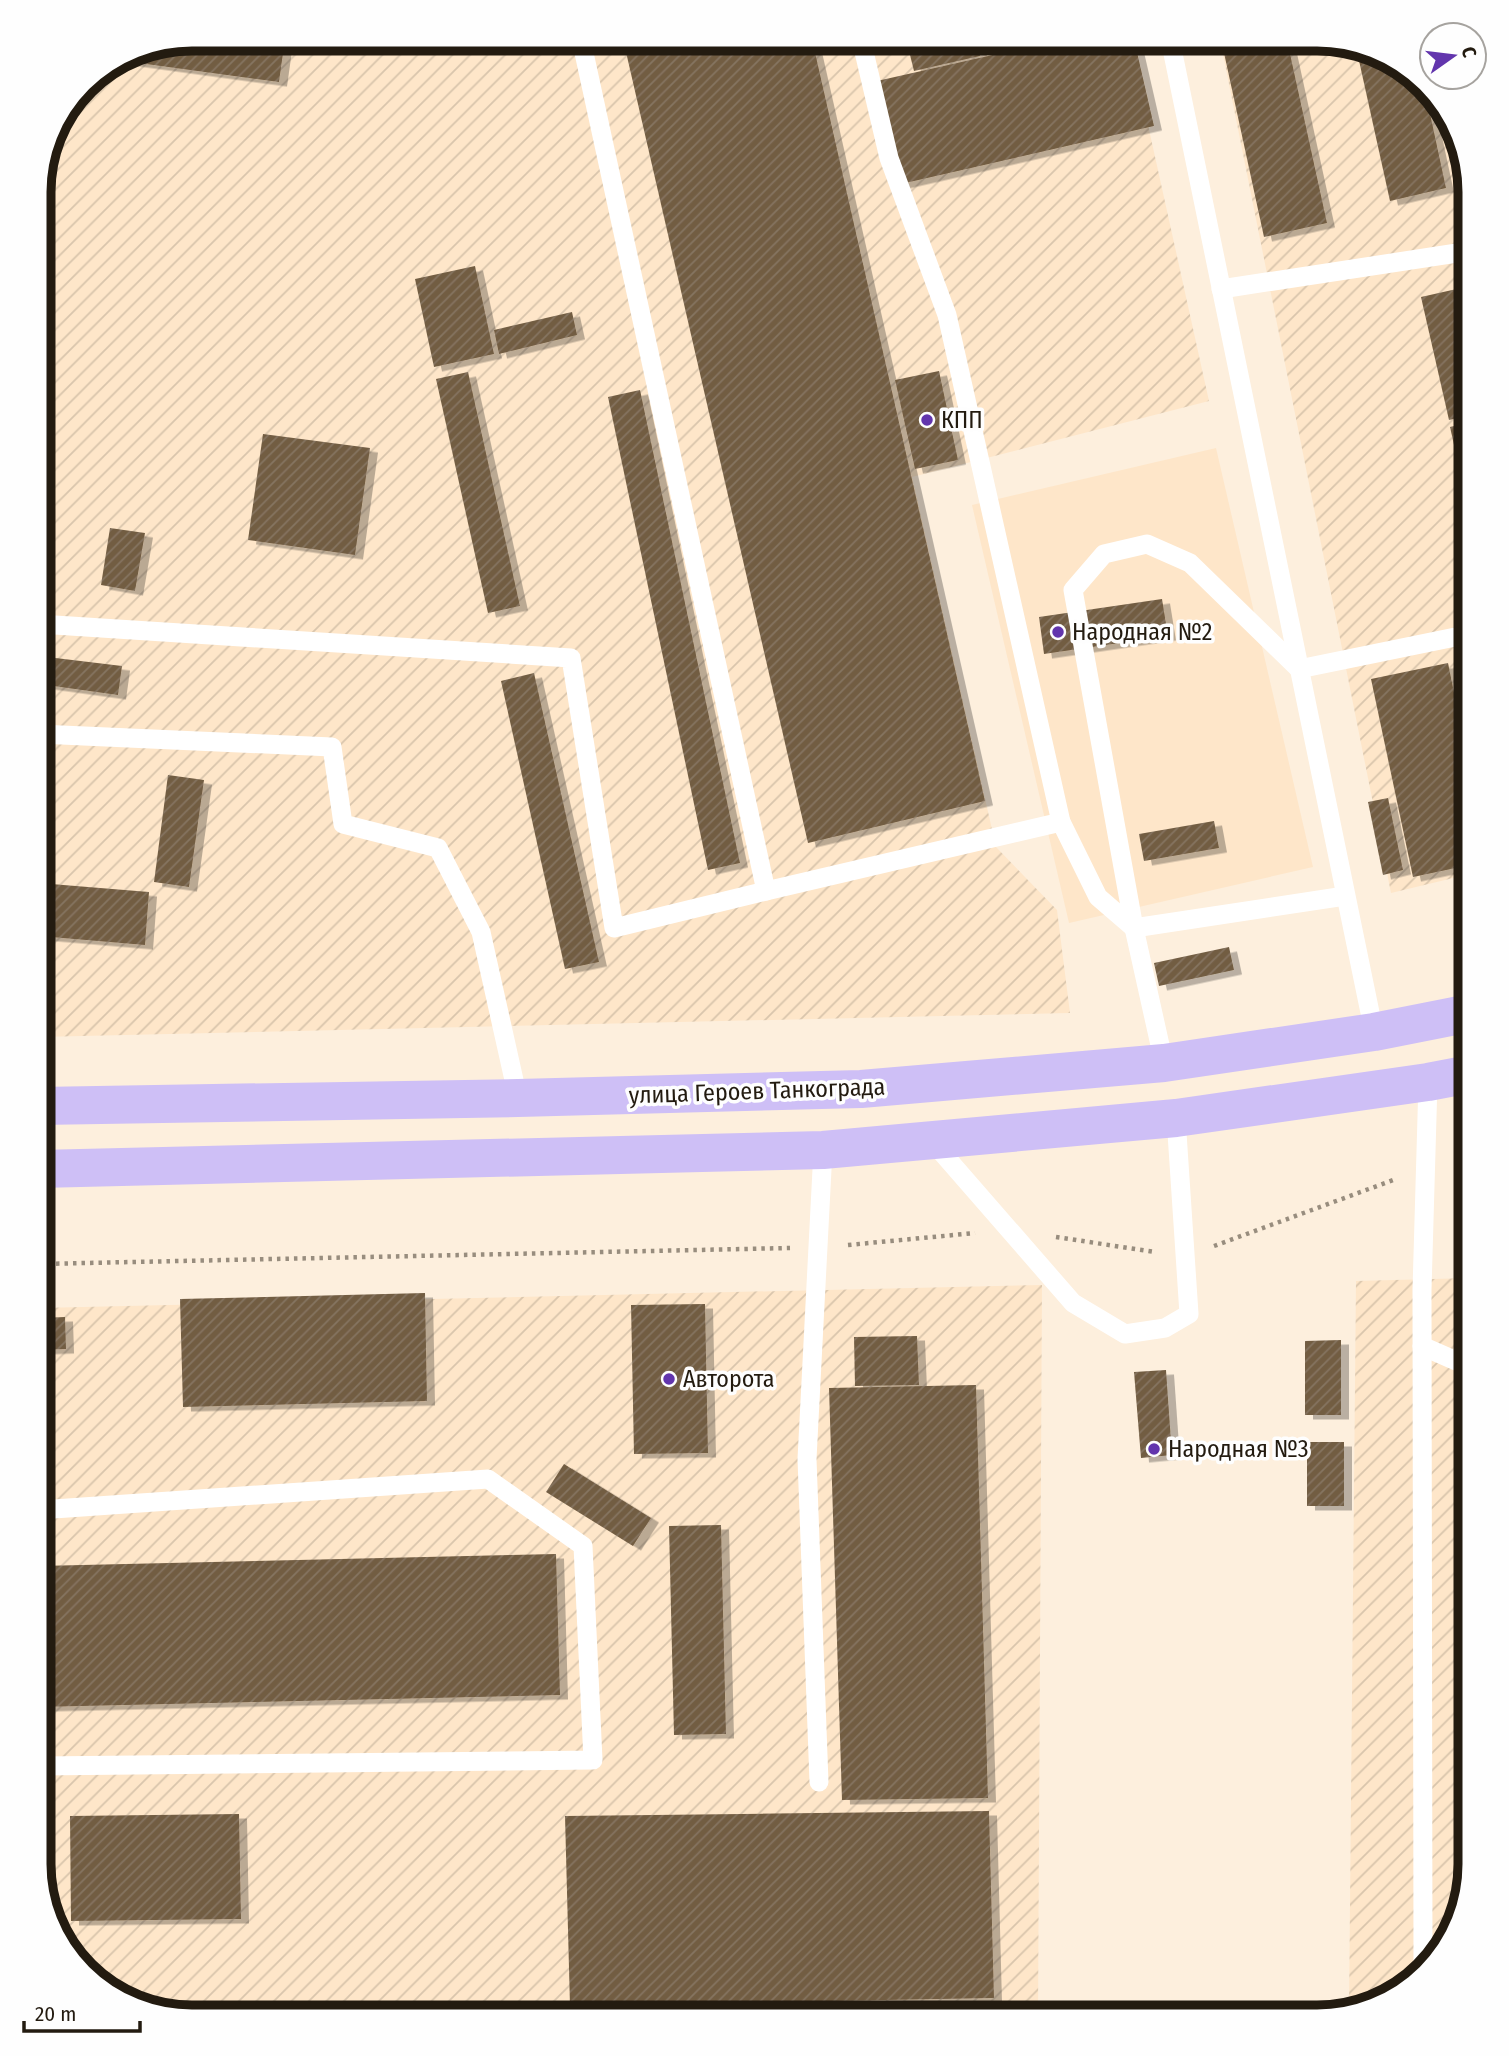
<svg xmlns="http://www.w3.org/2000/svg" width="1509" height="2056" font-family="'Fira Sans Condensed',sans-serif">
<defs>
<pattern id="industrial-furrows" width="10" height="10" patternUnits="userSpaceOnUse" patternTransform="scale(1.75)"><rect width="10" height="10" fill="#fee6c9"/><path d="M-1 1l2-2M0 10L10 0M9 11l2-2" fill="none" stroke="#d9c5ac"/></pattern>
<pattern id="building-hatch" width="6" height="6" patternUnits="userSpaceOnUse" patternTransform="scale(1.75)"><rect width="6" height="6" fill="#725d43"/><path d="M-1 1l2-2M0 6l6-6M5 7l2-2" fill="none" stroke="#857460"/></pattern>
<filter id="shadow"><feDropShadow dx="8" dy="4.5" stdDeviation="0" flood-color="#0004"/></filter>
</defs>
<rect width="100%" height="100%" fill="#fdefdd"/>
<path fill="#fee6c9" d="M1216,448l97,419 -244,56 -97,-418z"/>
<g fill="url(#industrial-furrows)">
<path d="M192,39h784l5,17 70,-17h78l80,362 -297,76 84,370 61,63 13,103 -1031,24v-856l15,-57 36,-47 43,-27z"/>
<path d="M1220,39h107l67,20 56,56 20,77v682l-79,19z"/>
<path d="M1470,1278v587l-20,76 -56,56 -45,12 7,-728z"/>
<path d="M1042,1285l-4,732h-856l-67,-20 -56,-56 -20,-77v-556z"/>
</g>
<g fill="url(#building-hatch)" filter="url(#shadow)">
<path d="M192,38l93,1 -6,43 -162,-22 16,-10z"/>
<path d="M623,39h189l173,762 -177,42z"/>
<path d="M906,39h70l4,17 -66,15z"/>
<path d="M1064,39h70l20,87 -253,58 -24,-103z"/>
<path d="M1221,39l111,1 -43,9 38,174 -63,14z"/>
<path d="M1356,47l38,12 31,31 21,98 -56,13z"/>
<path d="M475,266l19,88 -60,13 -19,-88z"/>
<path d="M1470,286v129l-21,5 -28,-123z"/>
<path d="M572,312l5,23 -78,19 -5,-24z"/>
<path d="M939,371l19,89 -43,9 -20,-89z"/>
<path d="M468,372l52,234 -32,7 -52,-234z"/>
<path d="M640,390l100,473 -32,7 -100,-473z"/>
<path d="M1470,422v90h-1l-19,-85z"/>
<path d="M263,434l107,14 -15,107 -107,-15z"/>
<path d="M110,528l35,5 -10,58 -34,-6z"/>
<path d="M1162,599l6,37 -124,18 -5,-37z"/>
<path d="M39,656l83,10 -4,29 -79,-11z"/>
<path d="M1448,663l22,108v94l-57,12 -42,-198z"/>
<path d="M534,673l65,289 -34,7 -64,-288z"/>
<path d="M39,747h6l-4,40h-2z"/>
<path d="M168,775l36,5 -15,107 -35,-5z"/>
<path d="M1388,798l15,72 -20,5 -15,-73z"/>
<path d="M1214,821l5,27 -75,13 -5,-27z"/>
<path d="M39,883l110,9 -4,53 -106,-9z"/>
<path d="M1229,947l5,23 -75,16 -5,-23z"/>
<path d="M425,1293l2,108 -244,6 -3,-108z"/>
<path d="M705,1304l3,149 -74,1 -3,-149z"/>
<path d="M65,1317l1,32 -27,1v-32z"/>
<path d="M917,1336l2,49 -64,1 -1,-49z"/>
<path d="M1341,1340v75h-36v-74z"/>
<path d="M1166,1370l6,85 -31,3 -7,-86z"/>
<path d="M976,1385l12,413 -146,2 -13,-412z"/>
<rect x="1307" y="1442" width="37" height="64"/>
<path d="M564,1464l87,54 -18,28 -87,-54z"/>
<path d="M721,1525l5,209 -52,1 -5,-209z"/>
<path d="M556,1554l4,141 -521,12v-141z"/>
<path d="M989,1811l5,187 -424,8 -5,-190z"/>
<path d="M239,1814l2,105 -170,2 -1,-105z"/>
</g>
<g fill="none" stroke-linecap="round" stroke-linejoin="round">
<g stroke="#988d7e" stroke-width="4.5" stroke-dasharray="3.5 5" stroke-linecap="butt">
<path d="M1455,1162l15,-4"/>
<path d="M1056,1237l99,15"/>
<path d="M848,1245l127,-12"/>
<path d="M1214,1246l182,-67"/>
<path d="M39,1264l751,-16"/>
</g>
<g stroke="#fff" stroke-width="19">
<path d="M581,39l185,852 295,-69 37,75 36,31 211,-32"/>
<path d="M861,39l28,119 58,157 114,507"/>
<path d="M1170,39l204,993"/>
<path d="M1221,289l249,-38"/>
<path d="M39,624l532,34 43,270 152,-37"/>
<path d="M39,734l293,13 11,77 95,24 43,84 37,166"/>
<path d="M1164,1063l-30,-135 -61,-338 31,-36 43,-10 43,19 109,106 171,-35"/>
<path d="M931,1140l142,163 52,31 40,-6 24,-14 -13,-196"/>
<path d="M1422,1346l48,21"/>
<path d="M39,1766l554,-6 -10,-214 -95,-67 -449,31"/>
<path d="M819,1782l-12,-323 16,-309"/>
<path d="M1423,1968l-1,-678 6,-208"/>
</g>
<g stroke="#cebff6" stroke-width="38">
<path d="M39,1106l479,-8 343,-9 303,-26 210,-31 96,-19"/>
<path d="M39,1169l784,-19 353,-32 252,-36 42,-8"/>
</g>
</g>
<g fill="#6235ad" stroke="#fefefe" stroke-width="2.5">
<circle cx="927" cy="420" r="7"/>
<circle cx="1058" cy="632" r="7"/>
<circle cx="669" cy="1379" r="7"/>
<circle cx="1154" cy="1449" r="7"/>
</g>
<g text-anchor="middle" stroke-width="7" stroke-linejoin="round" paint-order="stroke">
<g font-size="24" fill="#231b10" stroke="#fefefe" text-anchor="start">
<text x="941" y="428">КПП</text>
<text x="1072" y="640">Народная №2</text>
<text x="683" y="1387">Авторота</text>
<text x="1168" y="1457">Народная №3</text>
</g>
<g font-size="24" fill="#231b10" stroke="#fefefe">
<text transform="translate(757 1091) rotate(-2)" y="8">улица Героев Танкограда</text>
</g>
</g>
<path d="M0 0H1509V2056H0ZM192 51H1317A141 141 0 0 1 1458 192V1864A141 141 0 0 1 1317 2005H192A141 141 0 0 1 51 1864V192A141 141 0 0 1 192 51Z" fill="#fefefe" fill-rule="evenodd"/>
<path fill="none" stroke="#231b10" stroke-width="9" d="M192 51H1317A141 141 0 0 1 1458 192V1864A141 141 0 0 1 1317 2005H192A141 141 0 0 1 51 1864V192A141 141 0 0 1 192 51Z"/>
<g transform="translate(1453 56) rotate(76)"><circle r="33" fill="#fefefe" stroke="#a6a39f" stroke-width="2"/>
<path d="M0-5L12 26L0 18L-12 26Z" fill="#6235ad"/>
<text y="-10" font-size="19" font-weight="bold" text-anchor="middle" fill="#231b10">С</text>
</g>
<path d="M24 2021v10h116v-10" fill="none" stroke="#231b10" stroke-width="3.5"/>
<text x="35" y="2021" font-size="21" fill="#231b10" stroke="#fefefe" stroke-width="5" paint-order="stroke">20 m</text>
</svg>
